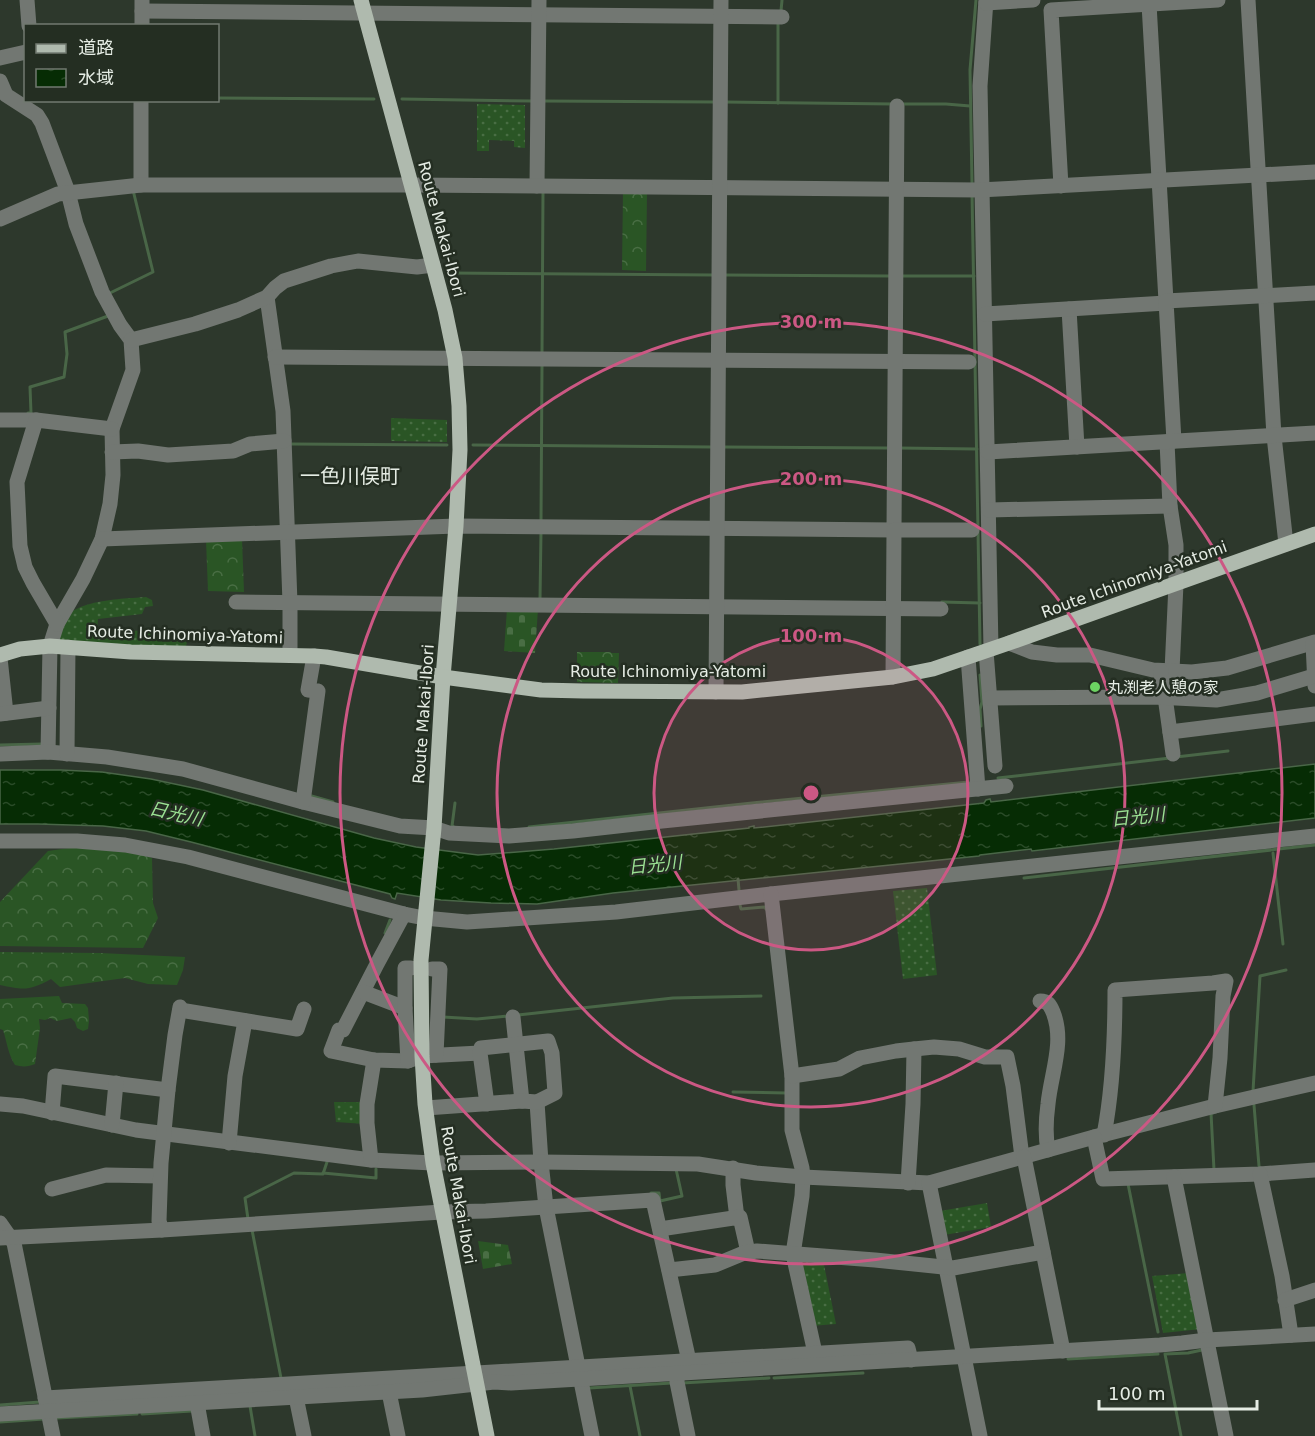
<svg xmlns="http://www.w3.org/2000/svg" width="1315" height="1436" font-family="'DejaVu Sans','Noto Sans JP',sans-serif">
<defs>
<pattern id="grass-dots" width="8" height="8" patternUnits="userSpaceOnUse" patternTransform="scale(1.5)"><rect width="8" height="8" fill="#2a5525"/><path d="M2 2h.1M6 6h.1" fill="none" stroke="#496e44" stroke-width="1.8" stroke-linecap="round"/></pattern>
<pattern id="forest-crowns" width="20" height="18" patternUnits="userSpaceOnUse" patternTransform="scale(1.5)"><rect width="20" height="18" fill="#2a5525"/><path d="M2 6a3 3 0 1 1 6 0M12 15a3 3 0 1 1 6 0" fill="none" stroke="#496e44"/></pattern>
<pattern id="cemetery-stones" width="16" height="16" patternUnits="userSpaceOnUse" patternTransform="scale(1.5)"><rect width="16" height="16" fill="#2a5525"/><path d="M2 7V4a2 2 0 0 1 4 0v3zM10 15v-3a2 2 0 0 1 4 0v3z" fill="#496e44"/></pattern>
<pattern id="water-ripples" width="26" height="14" patternUnits="userSpaceOnUse" patternTransform="scale(1.5)"><rect width="26" height="14" fill="#062c04"/><path d="M2 4q2-2 4 0t4 0M15 11q2-2 4 0t4 0" fill="none" stroke="#2a4b28"/></pattern>
</defs>
<rect width="100%" height="100%" fill="#2d382c"/>
<g fill="url(#grass-dots)">
<path d="M477,104l48,1v43l-11,-1v-6l-25,-1v11h-12z"/>
<path d="M391,418l56,2v22l-56,-1z"/>
<path d="M146,597l6,3 1,6 -8,1 -3,7 -44,5 -1,14 22,-1 1,4h10l2,-5 15,-1 43,3 -4,13 -28,1 -99,-7c1,-4 1,-9 2,-14 7,-27 62,-27 85,-29z"/>
<path d="M927,888l10,87 -34,4 -10,-88z"/>
<path d="M334,1102h31v22l-29,-2z"/>
<path d="M987,1203l4,24 -47,8 -4,-24z"/>
<path d="M800,1258l23,2 13,64 -25,2z"/>
<path d="M1189,1273l12,56 -38,4 -11,-57z"/>
</g>
<g fill="url(#forest-crowns)">
<path d="M623,191l24,1 -1,79 -24,-1z"/>
<path d="M242,539l2,53 -36,-1 -2,-51z"/>
<path d="M577,652h34v1h8l-1,30 -41,-1z"/>
<path d="M76,847l47,1 29,10 1,45 5,15 -15,30 -143,-2v-44l48,-51z"/>
<path d="M0,952l100,1 85,4 -2,13 -6,15 -29,-1 -23,-6 -65,9 -9,-8c-22,12 -27,11 -51,6z"/>
<path d="M59,996l3,7 23,1 3,4 1,13 -1,8 -5,2 -6,-3 -2,-6 -4,-4 -14,3 -7,-3 -5,2 -6,-1 1,9 -5,36c-7,3 -13,3 -20,1 -7,-11 -8,-23 -12,-35l-3,-1v-30z"/>
</g>
<g fill="url(#cemetery-stones)">
<path d="M507,609h31l-3,44 -31,-2z"/>
<path d="M478,1241l30,4 4,19 -29,5z"/>
</g>
<path fill="url(#water-ripples)" stroke="#496647" stroke-width="1.5" d="M1315,764v54l-283,33 -1,-2 -51,6 -1,1 -366,37 -76,11 -46,-1 -50,-3 -44,-7 -2,6 -3,-1 -2,-4 -199,-52 -45,-11 -43,-5 -65,-2h-38v-54h61l41,2 49,7 52,11 171,48 42,9 62,8 76,-6 195,-21v-1l5,-1v2l230,-25 2,-3 4,-1 1,3z"/>
<g fill="none" stroke-linecap="round" stroke-linejoin="round">
<g stroke="#496647" stroke-width="3">
<path d="M781,11l1,-11"/>
<path d="M218,98l156,1"/>
<path d="M402,99l130,2"/>
<path d="M543,101l173,1"/>
<path d="M725,102l169,2"/>
<path d="M778,103v-81"/>
<path d="M901,104h45l24,2"/>
<path d="M972,184l-2,-114 6,-70"/>
<path d="M972,193l8,451"/>
<path d="M449,273l265,2"/>
<path d="M725,275l166,1"/>
<path d="M900,276h74"/>
<path d="M110,293l43,-21 -20,-82"/>
<path d="M542,354l1,-162"/>
<path d="M28,413h3l-1,-26 34,-10 3,-23 -2,-22 43,-16"/>
<path d="M291,444l156,1"/>
<path d="M473,445l239,2"/>
<path d="M723,447l165,1"/>
<path d="M899,448l78,1"/>
<path d="M541,522l1,-157"/>
<path d="M540,599l1,-67"/>
<path d="M942,602l38,1"/>
<path d="M980,675l2,27 -2,7 1,17"/>
<path d="M0,745l42,-1"/>
<path d="M1176,757l52,-6"/>
<path d="M998,778l172,-20"/>
<path d="M308,795l25,7"/>
<path d="M453,826h-1l3,-23"/>
<path d="M529,827l223,-24 217,-21"/>
<path d="M1273,853l10,91"/>
<path d="M1024,878l291,-33"/>
<path d="M738,879l1,11"/>
<path d="M740,905l1,4 24,-2 1,2"/>
<path d="M385,933l5,-13"/>
<path d="M518,1015l155,-17 88,-2"/>
<path d="M443,1017l34,2 31,-3"/>
<path d="M1253,1091l7,-115 26,-6"/>
<path d="M733,1092l54,1"/>
<path d="M1254,1105l5,61"/>
<path d="M1213,1113h-2l3,57"/>
<path d="M323,1173l53,5v-9"/>
<path d="M1128,1184l30,148"/>
<path d="M651,1193h8l1,8 22,-5 -6,-27"/>
<path d="M248,1219l-3,-21 49,-25 29,1 5,-15"/>
<path d="M252,1230l29,148"/>
<path d="M1068,1359l90,-5"/>
<path d="M774,1378l89,-5"/>
<path d="M682,1383l87,-5"/>
<path d="M630,1386l10,50"/>
<path d="M589,1388l83,-5"/>
<path d="M0,1405l40,-3"/>
<path d="M250,1406l5,30"/>
<path d="M142,1414l50,-3"/>
<path d="M57,1418l80,-4"/>
<path d="M0,1422l44,-3"/>
<path d="M1181,1436l-16,-82 23,-1 14,-3"/>
</g>
<g stroke="#727772" stroke-width="15">
<path d="M27,0l2,26"/>
<path d="M986,0l-6,86 11,563"/>
<path d="M1248,0l26,436 12,108"/>
<path d="M986,3l47,-3"/>
<path d="M1149,4l17,297"/>
<path d="M142,11l640,6"/>
<path d="M142,26v-26"/>
<path d="M0,58l26,-6"/>
<path d="M0,81l6,14 31,20 5,8 26,69 8,32 26,68 18,33 11,15 2,30 -21,59 1,46 -3,29 -8,35 -19,40 -26,45 -7,22 -2,106"/>
<path d="M141,185v-85"/>
<path d="M537,186l2,-186"/>
<path d="M1061,186l-10,-176 167,-10"/>
<path d="M0,219l58,-25 83,-9h270l568,5 336,-18"/>
<path d="M267,297l16,114 7,192v52"/>
<path d="M1069,309l8,138"/>
<path d="M985,314l181,-11"/>
<path d="M131,340l64,-16 43,-14 29,-13 8,-9 9,-7 47,-15 27,-5 59,6 16,-2"/>
<path d="M275,357l694,5"/>
<path d="M0,420h36l76,9"/>
<path d="M36,420l-19,62 3,64 5,21 8,16 24,41"/>
<path d="M1174,441l-8,-140 149,-8"/>
<path d="M1167,442l3,64 6,39v39l-4,87"/>
<path d="M112,452l26,-1 30,4 65,-4 17,-7 34,-3"/>
<path d="M988,452l327,-19"/>
<path d="M989,510l181,-4"/>
<path d="M102,539l354,-13 438,4 3,-424"/>
<path d="M236,602l705,7"/>
<path d="M1009,643l23,9 25,3h33l63,15 39,2 35,-4 88,-26"/>
<path d="M1313,643l2,43"/>
<path d="M986,651l9,115"/>
<path d="M968,657l10,132"/>
<path d="M0,658l6,55"/>
<path d="M1161,671l2,21 3,12 7,50"/>
<path d="M893,677l1,-147h78"/>
<path d="M716,692l5,-692"/>
<path d="M990,698l166,-1 60,3 41,-7 57,-17"/>
<path d="M0,714l49,-6"/>
<path d="M1170,732l145,-18"/>
<path d="M0,754l48,-2 59,5 76,12 120,33 97,24 34,2 15,5 60,3 64,-5 89,-10 344,-35"/>
<path d="M67,754l1,-107"/>
<path d="M303,802l15,-111 -10,-1 6,-34"/>
<path d="M0,841h77l48,4 63,12 216,57 20,4 43,4 149,-10 155,-18 544,-58"/>
<path d="M771,894l21,182v54l10,38 1,9 -1,19 -9,58 24,108"/>
<path d="M404,914l-27,50 -34,66h-4l-8,21 43,9 34,1 14,-5 58,-3"/>
<path d="M432,969h8l-4,86"/>
<path d="M363,992l42,16"/>
<path d="M1040,1001c8,0 10,4 13,11 12,30 -2,61 -5,92 -2,15 -3,31 0,46"/>
<path d="M180,1010l117,19 7,-20"/>
<path d="M513,1017l9,84"/>
<path d="M408,1061l-3,-53v-40h6"/>
<path d="M792,1076l47,-7 21,-11 36,-7 18,-2 20,-2 25,2 26,8h22l6,29 9,71"/>
<path d="M537,1102l4,60 5,45 46,229"/>
<path d="M0,1104l23,2 113,24 235,30 62,3 108,-1 157,2 58,9 47,4 126,6 165,-46 121,-31 100,-23"/>
<path d="M426,1108l96,-7 15,1 18,-9 -3,-40 -4,-12 -67,7 -1,5 7,51"/>
<path d="M52,1113l3,-37 113,14"/>
<path d="M112,1125l4,-42"/>
<path d="M1104,1135c9,-47 11,-97 11,-145l98,-7 13,-2 -3,15 -3,62 -5,48"/>
<path d="M1094,1137l9,42 157,-5 55,-4"/>
<path d="M229,1143l6,-67 10,-55"/>
<path d="M1024,1157l39,194"/>
<path d="M371,1160l-4,-37v-19l7,-44"/>
<path d="M733,1168v17l4,33"/>
<path d="M1260,1174l22,102 9,59"/>
<path d="M1174,1177l52,259"/>
<path d="M908,1183l5,-79 1,-55"/>
<path d="M929,1183l51,253"/>
<path d="M52,1189l54,-14 54,1"/>
<path d="M0,1223l14,20 39,193"/>
<path d="M660,1229l80,-12 8,35"/>
<path d="M162,1230l-3,-9 2,-58 7,-73 7,-55 5,-28"/>
<path d="M0,1238l162,-8 280,-18 44,-1 167,-11 36,161"/>
<path d="M669,1270l46,-5 29,-12 13,-2 118,9 78,8 90,-16"/>
<path d="M1285,1300l30,-10"/>
<path d="M678,1365l-1,17 11,54"/>
<path d="M389,1392l9,44"/>
<path d="M296,1397l8,39"/>
<path d="M45,1398l863,-50 3,12"/>
<path d="M197,1403l6,33"/>
<path d="M0,1414l422,-24 72,-8 17,1 649,-38 22,-2 25,-3 108,-6"/>
</g>
<g stroke="#afbaae" stroke-width="15">
<path d="M361,0l72,265 12,45 10,48 4,48 1,44 -4,76 -13,151 -9,151 -13,132 1,96 3,48 8,59 54,273"/>
<path d="M0,655l20,-6 30,-3 81,6 183,4 12,1 117,20 98,13 42,1 159,1 151,-15 40,-8 76,-26 306,-109"/>
</g>
</g>
<circle cx="811" cy="793" r="157" fill="#cc5884" fill-opacity=".12"/>
<g fill="none" stroke="#cc5884" stroke-width="3">
<circle cx="811" cy="793" r="157"/>
<circle cx="811" cy="793" r="314"/>
<circle cx="811" cy="793" r="471"/>
</g>
<circle fill="#6cd362" stroke="#242e22" stroke-width="2" cx="1095" cy="687" r="6"/>
<g text-anchor="middle" stroke-width="5" stroke-linejoin="round" paint-order="stroke">
<g font-size="16" fill="#e5ece4" stroke="#242e22">
<text transform="translate(442 229) rotate(75)" y="6">Route Makai-Ibori</text>
<text transform="translate(1134 579) rotate(-20)" y="6">Route Ichinomiya-Yatomi</text>
<text transform="translate(185 634) rotate(2)" y="6">Route Ichinomiya-Yatomi</text>
<text x="668" y="677">Route Ichinomiya-Yatomi</text>
<text transform="translate(423 714) rotate(-86)" y="6">Route Makai-Ibori</text>
<text transform="translate(459 1195) rotate(80)" y="6">Route Makai-Ibori</text>
</g>
<g font-size="16" fill="#e5ece4" stroke="#242e22" text-anchor="start">
<text x="1107" y="693">丸渕老人憩の家</text>
</g>
<g font-size="18" font-style="italic" fill="#9be193" stroke="#242e22">
<text transform="translate(176 814) rotate(13)" y="6">日光川</text>
<text transform="translate(1138 817) rotate(-6)" y="6">日光川</text>
<text transform="translate(655 865) rotate(-6)" y="6">日光川</text>
</g>
<g font-size="20" fill="#e5ece4" stroke="#242e22">
<text x="350" y="483">一色川俣町</text>
</g>
</g>
<circle cx="811" cy="793" r="9" fill="#cc5884" stroke="#242e22" stroke-width="3"/>
<g font-size="18" text-anchor="middle" font-weight="bold" fill="#cc5884" stroke="#242e22" stroke-width="5" stroke-linejoin="round" paint-order="stroke">
<text x="811" y="328">300 m</text>
<text x="811" y="485">200 m</text>
<text x="811" y="642">100 m</text>
</g>
<rect x="24" y="24" width="195" height="78" fill="#242e22" stroke="#717a70" stroke-width="1.5"/>
<rect x="36" y="44" width="30" height="9" fill="#afbaae" stroke="#717a70" stroke-width="1.5"/>
<text x="78" y="54" font-size="18" fill="#e5ece4">道路</text>
<rect x="36" y="69" width="30" height="18" fill="url(#water-ripples)" stroke="#717a70" stroke-width="1.5"/>
<text x="78" y="84" font-size="18" fill="#e5ece4">水域</text>
<path d="M1099 1400v9h158v-9" fill="none" stroke="#e5ece4" stroke-width="3"/>
<text x="1108" y="1400" font-size="18" fill="#e5ece4" stroke="#242e22" stroke-width="4.5" paint-order="stroke">100 m</text>
</svg>
